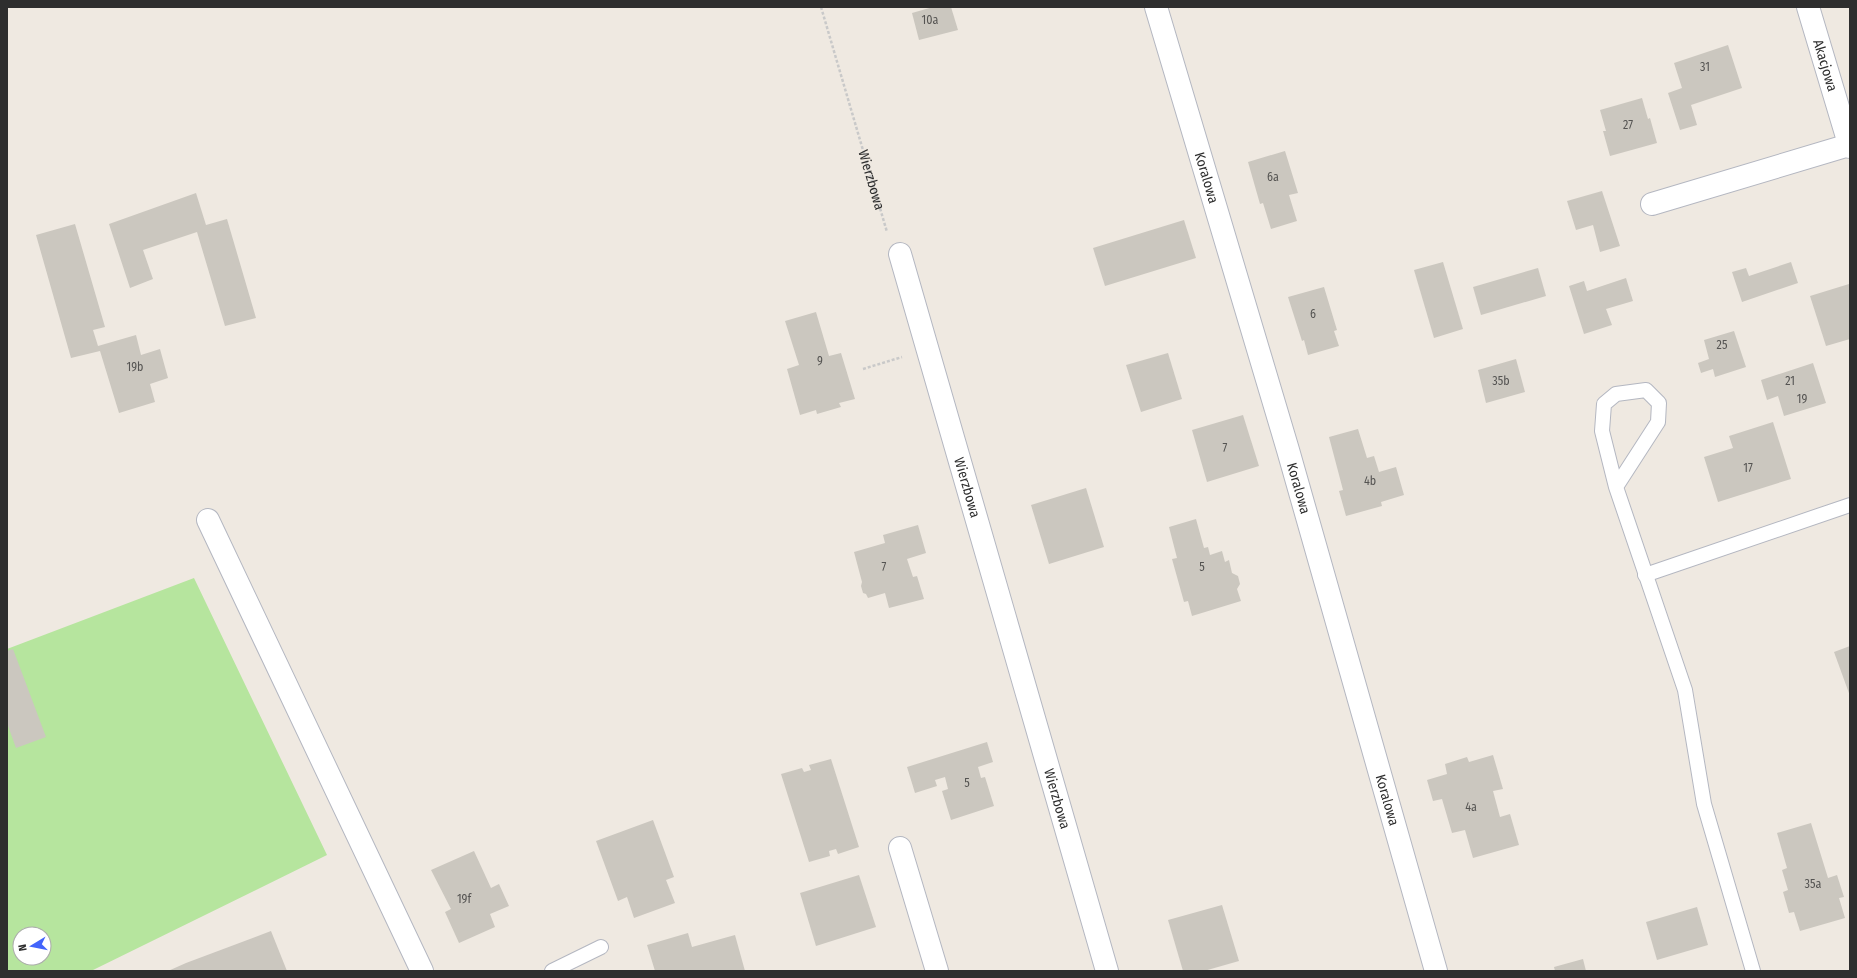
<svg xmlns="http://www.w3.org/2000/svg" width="1857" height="978" font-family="'Fira Sans Condensed',sans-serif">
<rect width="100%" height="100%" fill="#efe9e1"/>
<path fill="#b6e59e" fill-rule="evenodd" d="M194,578l133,277 -236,116h-84v-322zM20,934h24v24h-24z"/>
<g fill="#cbc7bf">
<path d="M933,7h18l7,23 -39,10 -7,-27z"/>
<path d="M1728,45l14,43 -51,17 6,20 -17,5 -12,-37 14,-5 -8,-25z"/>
<path d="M1642,98l6,21 2,-1 7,25 -47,13 -7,-25h3l-6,-21z"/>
<path d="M1285,151l13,42 -9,2 8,26 -26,8 -8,-26 -3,1 -12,-42z"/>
<path d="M1602,191l18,55 -20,6 -7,-27 -17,5 -9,-29z"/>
<path d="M196,193l10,32 21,-6 29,99 -31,8 -28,-94 -54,18 10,29 -23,9 -21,-64z"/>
<path d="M1184,220l12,38 -91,28 -12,-38z"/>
<path d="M75,224l30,103 -12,3 5,16 38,-11 5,20 19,-6 8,29 -18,6 5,18 -36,11 -19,-62 -29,7 -35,-123z"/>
<path d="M1443,262l20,67 -29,9 -20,-68z"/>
<path d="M1791,262l7,21 -56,19 -10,-30 14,-4 3,8z"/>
<path d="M1538,268l8,28 -65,19 -8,-28z"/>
<path d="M1626,278l7,23 -27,8 6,16 -28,9 -15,-48 15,-5 3,10z"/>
<path d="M1849,284l1,5v50l-24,7 -16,-50z"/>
<path d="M1324,287l13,43 -3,1 5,15 -31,9 -4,-15 -2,1 -14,-44z"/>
<path d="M816,312l13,44 12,-3 14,46 -16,4 2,4 -24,7 -1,-4 -16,5 -13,-46 12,-4 -14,-44z"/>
<path d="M1734,331l12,36 -31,10 -2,-8 -12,4 -3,-10 11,-4 -5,-19z"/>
<path d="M1168,353l14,46 -41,13 -15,-47z"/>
<path d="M1516,359l9,33 -39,11 -8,-33z"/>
<path d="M1813,363l13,40 -42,13 -6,-20 -11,4 -6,-20z"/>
<path d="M1243,415l16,51 -52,16 -15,-52z"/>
<path d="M1773,422l18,57 -73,23 -14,-45 29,-9 -4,-12z"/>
<path d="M1358,429l9,29 7,-2 5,16 17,-5 8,28 -23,7 1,4 -36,10 -7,-25 4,-1 -14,-53z"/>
<path d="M1086,488l18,59 -55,17 -18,-59z"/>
<path d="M1196,519l8,29 4,-1 2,8 12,-4 3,11 4,-2 3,13 6,3 2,8 -3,5 4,12 -49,15 -4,-15 -4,1 -12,-43 5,-1 -8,-31z"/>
<path d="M918,525l8,28 -19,6 6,18 4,-1 7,23 -35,9 -4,-15 -17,5 -2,-4 -3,-1 -2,-7 1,-4 -8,-30 31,-9 -2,-8z"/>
<path d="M1850,646v50l-16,-44z"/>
<path d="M13,649l33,88 -30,11 -9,-25v-72z"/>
<path d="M987,742l6,20 -15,5 3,11 4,-1 9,29 -43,14 -9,-29 6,-2 -3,-12 -10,3 2,6 -22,7 -8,-26z"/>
<path d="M1493,755l10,34 -10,2 7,26 10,-3 9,31 -46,13 -8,-28 -13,3 -10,-34 -9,2 -6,-21 20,-6 -2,-10 22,-7 2,5z"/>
<path d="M831,759l28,88 -21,7 -2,-5 -7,2 1,5 -21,6 -28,-88 21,-6 2,4 7,-2 -2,-5z"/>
<path d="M653,820l21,57 -8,3 9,23 -41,15 -7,-21 -9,4 -22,-60z"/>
<path d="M1811,823l17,55 9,-3 7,22 -5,1 6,20 -45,13 -6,-19 -5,1 -6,-21 5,-2 -6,-20 5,-2 -10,-35z"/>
<path d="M474,851l17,37 8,-4 10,22 -19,8 5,13 -36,16 -14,-31 6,-3 -20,-39z"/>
<path d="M859,875l17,52 -60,19 -16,-53z"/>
<path d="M1222,905l17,56 -35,10h-21l-15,-51z"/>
<path d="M1697,907l11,38 -51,15 -11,-38z"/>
<path d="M271,931l16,40h-119l18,-8z"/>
<path d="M688,933l4,14 43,-12 10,36h-90l-8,-26z"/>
<path d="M1583,959l3,12h-31l-1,-4z"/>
</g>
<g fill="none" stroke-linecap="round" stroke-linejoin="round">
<g stroke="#b4b7c1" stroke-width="16">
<g id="service">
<path d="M1616,487l42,-65 1,-19 -13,-13 -30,4 -12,10 -2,27 14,56 69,203 19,114 49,167"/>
<path d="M1645,575l205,-70"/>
<path d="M552,971l49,-24"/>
</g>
</g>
<g stroke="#b4b7c1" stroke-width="24">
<g id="minor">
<path id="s2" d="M1156,7l132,443 148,521"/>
<path id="s3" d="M1808,7l42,140"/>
<path d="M1652,204l197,-59"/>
<path id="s4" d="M900,254l207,717"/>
<path d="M208,520l214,451"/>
<path d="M900,848l37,123"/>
</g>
</g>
<g stroke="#c9c9c9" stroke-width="2.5" stroke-dasharray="3 2" stroke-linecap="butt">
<path id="s1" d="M821,7l66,225"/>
<path d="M863,369l39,-12"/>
</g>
<use href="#service" stroke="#fff" stroke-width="14"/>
<use href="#minor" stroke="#fff" stroke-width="22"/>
</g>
<g text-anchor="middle" stroke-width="3.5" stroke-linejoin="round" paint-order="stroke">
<g font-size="12" fill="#555452">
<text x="930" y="24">10a</text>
<text x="1705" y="71">31</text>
<text x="1628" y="129">27</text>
<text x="1273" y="181">6a</text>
<text x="1313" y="318">6</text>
<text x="1722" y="349">25</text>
<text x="820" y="365">9</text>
<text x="135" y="371">19b</text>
<text x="1501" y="385">35b</text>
<text x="1790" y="385">21</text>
<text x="1802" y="403">19</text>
<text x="1225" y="452">7</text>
<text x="1748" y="472">17</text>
<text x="1370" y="485">4b</text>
<text x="884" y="571">7</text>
<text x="1202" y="571">5</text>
<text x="967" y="787">5</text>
<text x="1471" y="811">4a</text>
<text x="1813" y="888">35a</text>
<text x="464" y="903">19f</text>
</g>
<g font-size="14" fill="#2e2e2e" stroke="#fff">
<text dy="5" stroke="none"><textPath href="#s3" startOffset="61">Akacjowa</textPath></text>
<text dy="5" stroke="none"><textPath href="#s2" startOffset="178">Koralowa</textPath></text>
<text dy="5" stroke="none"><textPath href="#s1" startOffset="180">Wierzbowa</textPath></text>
<text dy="5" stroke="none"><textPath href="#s4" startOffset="243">Wierzbowa</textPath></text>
<text dy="5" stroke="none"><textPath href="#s2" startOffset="502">Koralowa</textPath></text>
<text dy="5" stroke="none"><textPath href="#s4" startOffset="567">Wierzbowa</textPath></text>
<text dy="5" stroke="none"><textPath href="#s2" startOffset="826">Koralowa</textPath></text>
</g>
</g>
<rect width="1857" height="978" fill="none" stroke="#2e2e2e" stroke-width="16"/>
<g transform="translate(32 946) rotate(260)"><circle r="19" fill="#ffffff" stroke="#ababab"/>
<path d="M0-3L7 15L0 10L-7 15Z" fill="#4264fb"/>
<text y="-6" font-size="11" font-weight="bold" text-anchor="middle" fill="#2e2e2e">N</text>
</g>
</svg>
